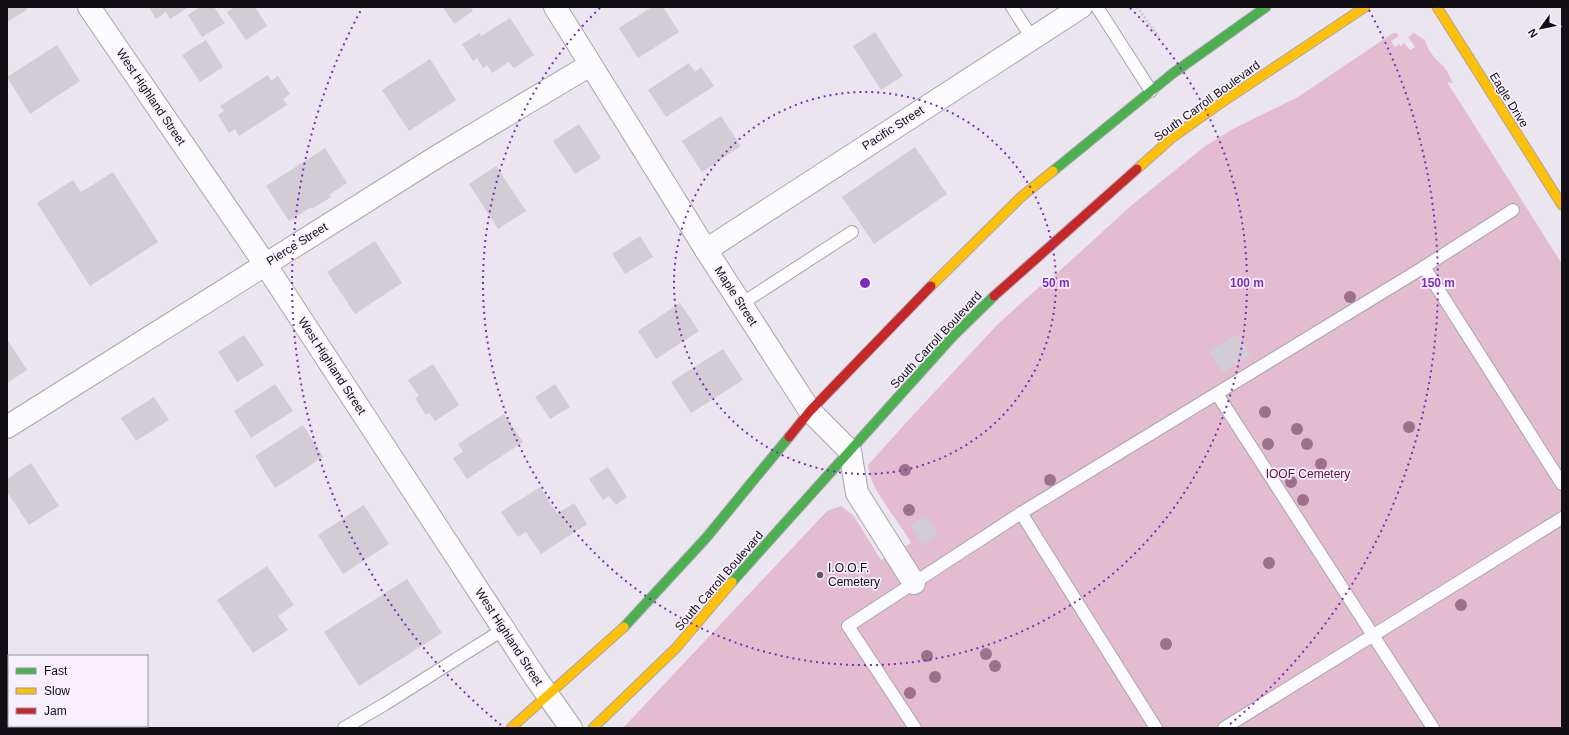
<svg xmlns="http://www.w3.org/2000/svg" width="1569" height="735" font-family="Helvetica,sans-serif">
<rect width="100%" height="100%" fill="#eae5ef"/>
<path fill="#e4bccf" d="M1393,33h3l3,3 -8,5 4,6 4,-3 2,2 3,-3 6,7 5,-3 -7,-10 6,-4 11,7c3,10 8,17 16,24 5,4 9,13 12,19l-6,-1 115,182v464h-939l204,-217 14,-5 12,9 28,45 30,-17c-11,-21 -43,-56 -43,-78l46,-51 84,-90 49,-44 8,-5 78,-71 71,-57 29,-18 65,-32z"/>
<g fill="#d2ccd4">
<path d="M7,7h18l2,3 -20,12z"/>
<path d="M149,7h37l1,1 -17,11 -4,-7 -10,7z"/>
<path d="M200,7h14l11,16 -23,14 -14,-22z"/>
<path d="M235,7h20l12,19 -21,14 -19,-28z"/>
<path d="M443,7h28l2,4 -19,13z"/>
<path d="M652,7h11l16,25 -41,26 -19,-30z"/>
<path d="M510,18l24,37 -20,13 -5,-6 -17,11 -5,-8 -4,3 -6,-10 -4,3 -11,-17 18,-11 1,3z"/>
<path d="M875,32l28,44 -22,14 -28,-44z"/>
<path d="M206,40l17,27 -23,15 -18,-27z"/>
<path d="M57,45l23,36 -50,33 -23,-37z"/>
<path d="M430,59l26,41 -47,31 -27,-41z"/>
<path d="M689,63l6,9 6,-5 13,19 -48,31 -18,-27z"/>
<path d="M268,75l3,6 7,-5 12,18 -7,5 4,6 -48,31 -4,-7 -6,4 -11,-18 6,-4 -4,-5z"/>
<path d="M721,116l20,30 -39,26 -20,-31z"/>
<path d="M579,124l22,34 -26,16 -22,-33z"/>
<path d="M915,147l32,47 -73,50 -32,-47z"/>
<path d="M325,148l22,35 -18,12 2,2 -19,12 -1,-2 -22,14 -23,-35z"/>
<path d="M496,166l30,45 -28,18 -29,-45z"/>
<path d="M113,172l45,70 -68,44 -53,-83 36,-23 8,12z"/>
<path d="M640,236l13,21 -28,17 -13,-20z"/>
<path d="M375,241l27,42 -47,31 -28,-42z"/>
<path d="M680,303l19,28 -43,28 -18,-28z"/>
<path d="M1237,334l14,21 -28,18 -14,-22z"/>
<path d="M244,335l20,30 -27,17 -19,-30z"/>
<path d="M7,339l20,31 -20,13z"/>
<path d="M723,349l20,31 -52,33 -20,-31z"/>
<path d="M433,364l26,41 -24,16 -6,-8 -3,2 -11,-17 4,-2 -11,-16z"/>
<path d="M275,384l18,27 -42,27 -17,-27z"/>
<path d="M555,384l15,23 -20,12 -15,-22z"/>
<path d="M154,397l15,23 -33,21 -15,-23z"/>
<path d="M504,414l19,28 -56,37 -14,-21 10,-6 -5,-8z"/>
<path d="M303,425l20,32 -48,31 -20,-32z"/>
<path d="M31,463l28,43 -30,19 -22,-33v-13z"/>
<path d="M608,467l19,30 -11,8 -7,-9 -6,4 -14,-21z"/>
<path d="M540,487l17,27 17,-11 13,21 -46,30 -15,-22 -8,5 -17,-25z"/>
<path d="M364,505l25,39 -46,30 -25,-39z"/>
<path d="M926,515l12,20 -16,10 -12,-20z"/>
<path d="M267,566l27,39 -16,11 10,14 -35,23 -36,-53z"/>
<path d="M407,579l35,54 -83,53 -35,-54z"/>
</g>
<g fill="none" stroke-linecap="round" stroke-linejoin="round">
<g stroke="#a8a4ac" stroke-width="14">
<g id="lane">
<path d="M1012,7l20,31"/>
<path d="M1097,7l54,84"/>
<path d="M1424,267l138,217"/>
<path d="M741,304l111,-72"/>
<path d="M1217,394l216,334"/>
<path d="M1021,513l135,215"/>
<path d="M344,728l41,-24 119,-75"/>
<path d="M915,728l-67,-102 173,-113 403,-246 89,-57"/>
<path d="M1224,728l338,-210"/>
</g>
</g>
<g stroke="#a8a4ac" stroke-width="24">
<g id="street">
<path d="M89,7l176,257 270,413 36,51"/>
<path d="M555,7l151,243 104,161 40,40 7,42 57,90"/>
<path d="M706,250l375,-243"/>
<path d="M7,427l431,-271 152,-91"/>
</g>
</g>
<g stroke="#a8a4ac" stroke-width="11">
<g id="fast">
<path d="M1053,171l119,-97 94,-67"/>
<path d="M732,582l221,-246 41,-40"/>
<path d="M624,627l82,-89 83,-101"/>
</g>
</g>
<g stroke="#a8a4ac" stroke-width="11">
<g id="slow">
<path d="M1437,7l125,198"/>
<path d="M1137,169l36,-32 42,-30 150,-100"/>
<path d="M931,286l90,-89 32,-26"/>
<path d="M511,728l113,-101"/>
<path d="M593,728l83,-80 56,-66"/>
</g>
</g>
<g stroke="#a8a4ac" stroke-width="11">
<g id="jam">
<path d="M994,296l143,-127"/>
<path d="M789,437l21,-26 121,-125"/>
</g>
</g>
<path stroke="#c9c8ca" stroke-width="2.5" stroke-dasharray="2 2" stroke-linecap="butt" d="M1137,7l22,30"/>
<use href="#lane" stroke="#fcfbfd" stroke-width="12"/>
<use href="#street" stroke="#fcfbfd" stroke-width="22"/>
<use href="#fast" stroke="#4caf50" stroke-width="9"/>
<use href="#slow" stroke="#ffc107" stroke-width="9"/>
<use href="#jam" stroke="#c62828" stroke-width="9"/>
</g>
<g fill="#9e708b">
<circle cx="1350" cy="297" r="6"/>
<circle cx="1265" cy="412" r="6"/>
<circle cx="1409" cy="427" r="6"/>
<circle cx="1297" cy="429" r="6"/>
<circle cx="1268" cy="444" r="6"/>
<circle cx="1307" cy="444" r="6"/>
<circle cx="1321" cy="464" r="6"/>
<circle cx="905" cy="470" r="6"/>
<circle cx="1050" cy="480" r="6"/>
<circle cx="1291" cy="482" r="6"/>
<circle cx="1303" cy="500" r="6"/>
<circle cx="909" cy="510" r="6"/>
<circle cx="1269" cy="563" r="6"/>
<circle cx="1461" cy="605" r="6"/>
<circle cx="1166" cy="644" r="6"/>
<circle cx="986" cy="654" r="6"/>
<circle cx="927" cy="656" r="6"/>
<circle cx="995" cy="666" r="6"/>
<circle cx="935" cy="677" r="6"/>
<circle cx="910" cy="693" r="6"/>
</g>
<g fill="none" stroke="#7b2cbf" stroke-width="2" stroke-dasharray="2 4">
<circle cx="865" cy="283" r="191"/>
<path d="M1130 8A382 382 0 1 1 600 8"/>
<path d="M501 725A573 573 0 0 1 361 10M1369 10A573 573 0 0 1 1229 725"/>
</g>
<circle fill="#5e5a61" stroke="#f7effe" stroke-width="1.5" cx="820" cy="575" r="4"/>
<g text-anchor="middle" stroke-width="3.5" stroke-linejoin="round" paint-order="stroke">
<g font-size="12" fill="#120f15" stroke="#f7effe">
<text transform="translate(151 97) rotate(56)" y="4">West Highland Street</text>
<text transform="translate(1509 100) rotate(58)" y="4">Eagle Drive</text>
<text transform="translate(1207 101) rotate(-36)" y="4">South Carroll Boulevard</text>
<text transform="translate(893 128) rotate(-33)" y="4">Pacific Street</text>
<text transform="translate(297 244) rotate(-32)" y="4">Pierce Street</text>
<text transform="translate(736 296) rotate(57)" y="4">Maple Street</text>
<text transform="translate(936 340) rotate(-47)" y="4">South Carroll Boulevard</text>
<text transform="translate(332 366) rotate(57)" y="4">West Highland Street</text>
<text transform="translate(719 581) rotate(-49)" y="4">South Carroll Boulevard</text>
<text transform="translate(509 637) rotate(57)" y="4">West Highland Street</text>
</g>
<g font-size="12" fill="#601039" stroke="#f7effe">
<text x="1308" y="478">IOOF Cemetery</text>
</g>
<g font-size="12" fill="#120f15" stroke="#f7effe" text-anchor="start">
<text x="828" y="572">I.O.O.F.<tspan x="828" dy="14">Cemetery</tspan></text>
</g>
</g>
<circle cx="865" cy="283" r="6" fill="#7b2cbf" stroke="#f7effe" stroke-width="2"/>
<g font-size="12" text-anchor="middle" font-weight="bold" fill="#7b2cbf" stroke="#f7effe" stroke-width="3.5" stroke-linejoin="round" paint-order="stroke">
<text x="1056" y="287">50 m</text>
<text x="1247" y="287">100 m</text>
<text x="1438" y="287">150 m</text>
</g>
<rect width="1569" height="735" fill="none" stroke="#120f15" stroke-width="16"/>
<rect x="8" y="655" width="140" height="72" fill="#f7effe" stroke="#9b95a1"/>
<rect x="16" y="668" width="20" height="6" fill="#4caf50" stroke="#9b95a1"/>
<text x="44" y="675" font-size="12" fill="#120f15">Fast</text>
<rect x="16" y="688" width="20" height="6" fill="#ffc107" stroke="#9b95a1"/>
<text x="44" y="695" font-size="12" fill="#120f15">Slow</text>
<rect x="16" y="708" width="20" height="6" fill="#c62828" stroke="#9b95a1"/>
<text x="44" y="715" font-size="12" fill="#120f15">Jam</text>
<g transform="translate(1541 28) rotate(237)" stroke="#f7effe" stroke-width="3" paint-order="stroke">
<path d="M0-3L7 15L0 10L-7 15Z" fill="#120f15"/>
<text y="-6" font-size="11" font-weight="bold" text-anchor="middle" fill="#120f15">N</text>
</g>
</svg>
